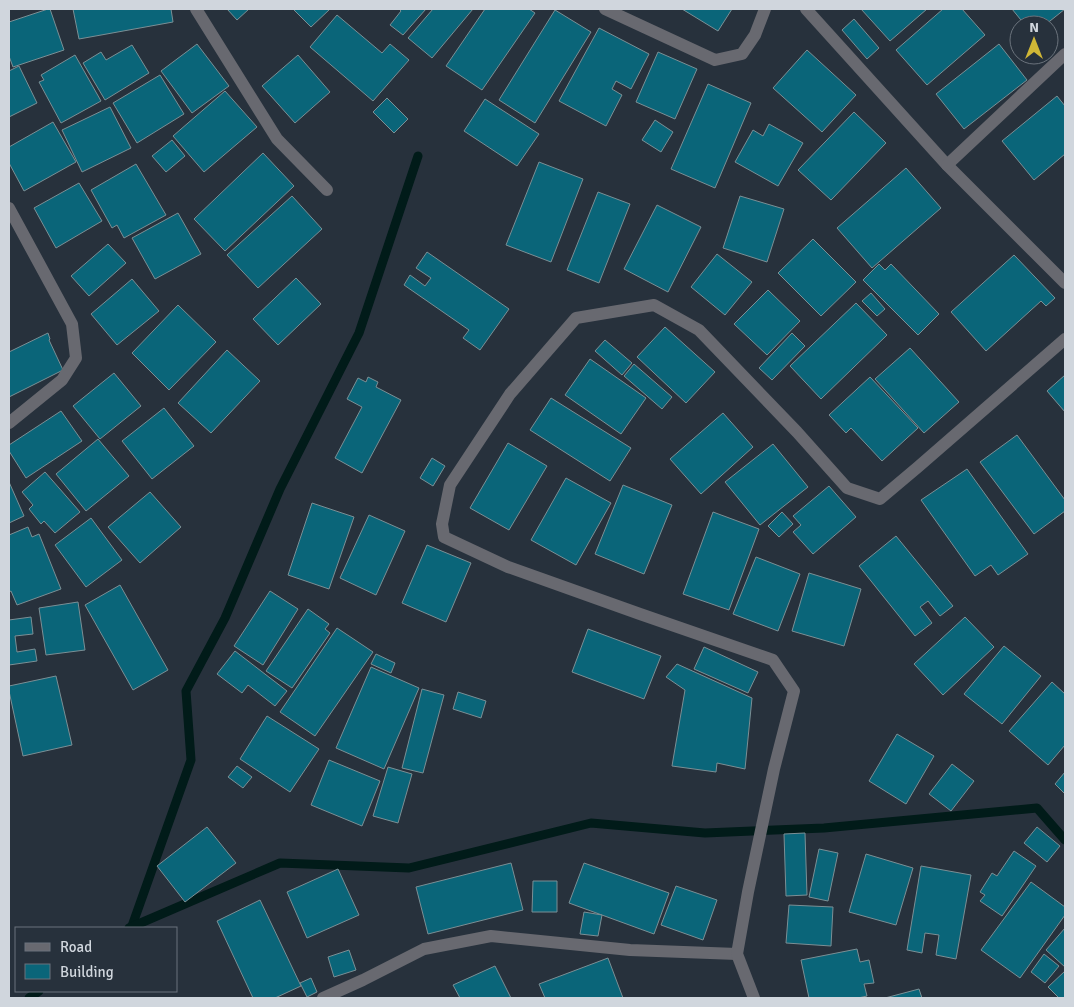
<svg xmlns="http://www.w3.org/2000/svg" width="1074" height="1007" font-family="Signika,sans-serif">
<rect width="100%" height="100%" fill="#27313c"/>
<g fill="none" stroke-linecap="round" stroke-linejoin="round">
<g stroke="#011b19" stroke-width="9">
<path d="M132,926l59,-166 -5,-69 39,-73 55,-129 79,-156 59,-177"/>
<path d="M129,928l151,-65 129,5 182,-45 114,10 119,-5 213,-20 28,32"/>
<path d="M29,998l10,-7"/>
</g>
</g>
<g fill="#0a6579" stroke="#7b8f95">
<path d="M48,9h2l14,41 -51,17 -4,-11v-34z"/>
<path d="M73,9h98l2,13 -94,17z"/>
<path d="M227,9h22l-12,11z"/>
<path d="M293,9h37l-19,18z"/>
<path d="M399,9h27l-23,26 -13,-10 11,-14z"/>
<path d="M433,9h40l-41,49 -24,-20z"/>
<path d="M485,9h44l6,4 -53,77 -36,-24z"/>
<path d="M682,9h50l-14,22z"/>
<path d="M861,9h66l-37,32z"/>
<path d="M943,9h19l23,26 -58,50 -31,-35z"/>
<path d="M1012,9h53l-20,16h-20z"/>
<path d="M555,10l36,22 -56,91 -36,-23z"/>
<path d="M337,15l45,38 8,-9 19,16 -36,41 -63,-54z"/>
<path d="M854,19l25,29 -12,11 -25,-29z"/>
<path d="M599,28l50,26 -18,35 -15,-8 -4,8 10,6 -16,31 -47,-25z"/>
<path d="M197,44l32,42 -37,27 -31,-42z"/>
<path d="M999,44l28,36 -63,49 -28,-35z"/>
<path d="M132,45l17,28 -44,27 -22,-37 18,-11 5,8z"/>
<path d="M807,50l49,45 -34,37 -49,-44z"/>
<path d="M658,52l39,17 -22,50 -39,-17z"/>
<path d="M75,55l26,46 -40,22 -22,-41 5,-2 -3,-5z"/>
<path d="M298,55l32,37 -35,31 -33,-37z"/>
<path d="M19,66l18,37 -28,14v-46z"/>
<path d="M160,75l24,39 -47,29 -24,-40z"/>
<path d="M708,84l43,19 -36,85 -44,-19z"/>
<path d="M225,91l32,36 -53,45 -31,-36z"/>
<path d="M1057,96l8,10v48l-31,26 -32,-39z"/>
<path d="M387,98l21,21 -14,14 -21,-21z"/>
<path d="M485,99l54,35 -22,32 -53,-35z"/>
<path d="M110,107l21,41 -49,24 -20,-42z"/>
<path d="M854,112l32,31 -55,57 -33,-30z"/>
<path d="M655,120l18,12 -12,20 -19,-12z"/>
<path d="M53,122l23,40 -52,29 -15,-28v-16z"/>
<path d="M769,124l34,19 -25,43 -43,-24 18,-32 10,6z"/>
<path d="M172,140l13,16 -19,16 -14,-16z"/>
<path d="M263,153l31,33 -69,65 -31,-32z"/>
<path d="M539,162l44,17 -32,83 -45,-17z"/>
<path d="M136,164l30,51 -42,23 -7,-13 -5,3 -21,-38z"/>
<path d="M906,168l35,40 -69,60 -35,-40z"/>
<path d="M79,183l23,38 -46,27 -22,-40z"/>
<path d="M598,192l32,12 -31,79 -32,-13z"/>
<path d="M292,196l30,33 -64,59 -31,-33z"/>
<path d="M740,196l44,13 -17,53 -44,-14z"/>
<path d="M657,205l44,22 -33,65 -44,-23z"/>
<path d="M178,213l23,41 -46,25 -23,-41z"/>
<path d="M813,239l43,43 -35,34 -43,-43z"/>
<path d="M108,244l18,19 -37,33 -18,-20z"/>
<path d="M427,252l82,57 -29,41 -17,-12 6,-8 -65,-45 6,-10 15,11 6,-8 -15,-10z"/>
<path d="M717,254l35,28 -27,33 -34,-28z"/>
<path d="M1014,255l41,43 -9,8 -5,-5 -55,50 -35,-39z"/>
<path d="M879,264l6,6 6,-6 48,50 -21,21 -55,-55z"/>
<path d="M296,278l25,26 -43,41 -25,-26z"/>
<path d="M132,279l27,32 -42,34 -26,-31z"/>
<path d="M768,290l32,31 -33,34 -33,-31z"/>
<path d="M871,293l14,16 -8,7 -15,-15z"/>
<path d="M856,303l31,32 -66,64 -31,-33z"/>
<path d="M178,305l38,37 -47,48 -37,-37z"/>
<path d="M665,327l50,45 -29,31 -49,-46z"/>
<path d="M48,333l2,6 -1,1 14,30 -54,27v-45z"/>
<path d="M792,333l13,13 -33,34 -13,-12z"/>
<path d="M605,340l27,23 -10,12 -27,-24z"/>
<path d="M910,348l49,54 -35,31 -49,-54z"/>
<path d="M227,350l33,31 -49,52 -33,-30z"/>
<path d="M590,359l56,39 -25,36 -56,-39z"/>
<path d="M634,364l38,33 -10,12 -38,-33z"/>
<path d="M114,373l27,33 -41,33 -27,-33z"/>
<path d="M1065,375v37l-18,-21z"/>
<path d="M368,377l10,5 -2,5 25,13 -39,73 -27,-15 27,-51 -15,-8 11,-21 8,4z"/>
<path d="M870,377l48,51 -36,33 -31,-33 -5,5 -17,-18z"/>
<path d="M551,398l80,50 -21,33 -80,-51z"/>
<path d="M164,408l30,38 -42,33 -30,-38z"/>
<path d="M61,411l21,30 -56,37 -17,-27v-6z"/>
<path d="M723,413l30,34 -52,47 -31,-35z"/>
<path d="M1017,435l48,65v11l-31,23 -54,-72z"/>
<path d="M98,439l31,37 -43,35 -30,-37z"/>
<path d="M508,443l39,23 -38,64 -39,-22z"/>
<path d="M773,444l35,43 -48,38 -35,-43z"/>
<path d="M432,458l13,8 -12,20 -13,-8z"/>
<path d="M967,469l61,85 -30,21 -7,-10 -16,11 -54,-76z"/>
<path d="M45,472l35,40 -25,21 -11,-12 -3,3 -12,-15 4,-4 -11,-13z"/>
<path d="M566,478l45,25 -35,62 -45,-25z"/>
<path d="M9,482l15,34 -15,7z"/>
<path d="M623,485l49,20 -28,69 -49,-20z"/>
<path d="M829,486l27,31 -43,37 -20,-22 8,-7 -8,-9z"/>
<path d="M150,492l31,35 -41,36 -32,-36z"/>
<path d="M312,503l42,14 -25,72 -41,-14z"/>
<path d="M713,512l46,17 -30,81 -46,-16z"/>
<path d="M782,512l11,12 -14,13 -11,-11z"/>
<path d="M369,515l36,16 -29,64 -36,-17z"/>
<path d="M91,518l31,42 -36,27 -31,-42z"/>
<path d="M28,527l4,10 7,-3 22,55 -44,16 -6,-14 -2,1v-57z"/>
<path d="M896,536l57,70 -13,10 -12,-15 -8,6 12,16 -17,13 -56,-70z"/>
<path d="M427,545l44,18 -25,59 -44,-19z"/>
<path d="M756,557l44,17 -22,57 -45,-17z"/>
<path d="M809,573l52,16 -17,57 -52,-15z"/>
<path d="M120,585l48,85 -35,20 -48,-85z"/>
<path d="M270,591l28,18 -35,56 -29,-19z"/>
<path d="M78,602l7,48 -39,5 -7,-47z"/>
<path d="M308,609l21,15 -4,5 5,4 -38,55 -26,-17z"/>
<path d="M31,617l2,17 -18,2 2,16 18,-3 2,12 -28,4v-45z"/>
<path d="M965,617l29,30 -51,48 -29,-31z"/>
<path d="M337,628l36,24 -58,84 -35,-24z"/>
<path d="M588,629l73,27 -17,43 -72,-27z"/>
<path d="M1004,646l37,30 -39,48 -38,-30z"/>
<path d="M704,647l54,25 -10,21 -54,-24z"/>
<path d="M235,651l52,40 -12,15 -27,-21 -6,8 -25,-19z"/>
<path d="M376,654l19,9 -4,10 -20,-9z"/>
<path d="M677,664l75,34 -7,71 -28,-6 -1,9 -44,-6 13,-76 -19,-13z"/>
<path d="M371,667l48,21 -35,81 -48,-21z"/>
<path d="M56,676l16,69 -49,11 -14,-65v-5z"/>
<path d="M1052,682l13,12v51l-17,20 -39,-34z"/>
<path d="M422,689l22,6 -21,78 -21,-5z"/>
<path d="M458,692l28,9 -5,17 -28,-9z"/>
<path d="M267,716l52,33 -29,43 -50,-33z"/>
<path d="M897,734l37,22 -28,48 -37,-23z"/>
<path d="M329,760l51,21 -18,45 -51,-21z"/>
<path d="M952,764l22,17 -23,30 -22,-17z"/>
<path d="M237,766l15,11 -9,11 -15,-11z"/>
<path d="M388,767l24,7 -14,49 -25,-7z"/>
<path d="M1065,772v22l-10,-10z"/>
<path d="M207,827l29,36 -51,39 -28,-36z"/>
<path d="M1037,827l23,19 -13,16 -23,-19z"/>
<path d="M805,833l2,62 -21,1 -2,-62z"/>
<path d="M819,849l19,4 -10,48 -19,-4z"/>
<path d="M1014,851l22,15 -34,50 -22,-15 5,-6 -5,-3 12,-19 5,3z"/>
<path d="M866,854l47,14 -17,57 -47,-13z"/>
<path d="M511,863l12,47 -95,24 -12,-47z"/>
<path d="M584,863l85,30 -15,41 -85,-31z"/>
<path d="M921,866l50,9 -15,84 -20,-4 3,-20 -14,-2 -3,20 -15,-3z"/>
<path d="M338,869l21,46 -52,23 -20,-46z"/>
<path d="M533,881h24v31h-25z"/>
<path d="M1031,882l34,25v8l-45,63 -39,-28z"/>
<path d="M676,886l41,14 -14,40 -42,-15z"/>
<path d="M260,900l41,86 -26,12h-22l-36,-77z"/>
<path d="M789,905l44,2 -2,39 -45,-3z"/>
<path d="M584,912l18,3 -4,21 -18,-2z"/>
<path d="M1065,928v39l-19,-17z"/>
<path d="M857,949l3,13 9,-2 5,23 -10,1 3,12 -9,2h-49l-8,-38z"/>
<path d="M349,950l7,20 -22,7 -6,-20z"/>
<path d="M1044,954l15,12 -14,17 -14,-11z"/>
<path d="M608,958l15,40h-78l-6,-14z"/>
<path d="M495,966l16,32h-51l-7,-13z"/>
<path d="M1065,971v27h-6l-11,-11z"/>
<path d="M311,978l6,14 -10,5 -7,-14z"/>
<path d="M919,989l3,9h-37z"/>
</g>
<g fill="none" stroke-linecap="round" stroke-linejoin="round">
<g stroke="#686970" stroke-width="12">
<path d="M196,9l81,130 50,51"/>
<path d="M605,9l110,51 27,-6 13,-19 10,-26"/>
<path d="M806,9l141,156 118,118"/>
<path d="M947,165l118,-111"/>
<path d="M9,208l63,116 4,34 -14,22 -53,43"/>
<path d="M323,998l40,-18 61,-31 67,-13 139,14 107,4"/>
<path d="M754,998l-17,-44 11,-62 26,-123 20,-78 -21,-31 -133,-46 -132,-47 -64,-30 -2,-13 8,-39 60,-91 66,-76 78,-13 45,25 98,102 50,56 33,11 38,-32 147,-128"/>
</g>
</g>
<rect width="1074" height="1007" fill="none" stroke="#d0d6dd" stroke-width="20"/>
<rect x="15" y="927" width="162" height="65" fill="#27313c" stroke="#6b737c"/>
<rect x="25" y="943" width="25" height="8" fill="#686970" stroke="#6b737c"/>
<text x="60" y="952" font-size="15" fill="#d0d6dd">Road</text>
<rect x="25" y="964" width="25" height="15" fill="#0a6579" stroke="#6b737c"/>
<text x="60" y="977" font-size="15" fill="#d0d6dd">Building</text>
<g transform="translate(1034 40)"><circle r="24" fill="#27313c" stroke="#6b737c"/>
<path d="M0-4L9 19L0 12L-9 19Z" fill="#d0b736"/>
<text y="-8" font-size="14" font-weight="bold" text-anchor="middle" fill="#d0d6dd">N</text>
</g>
</svg>
